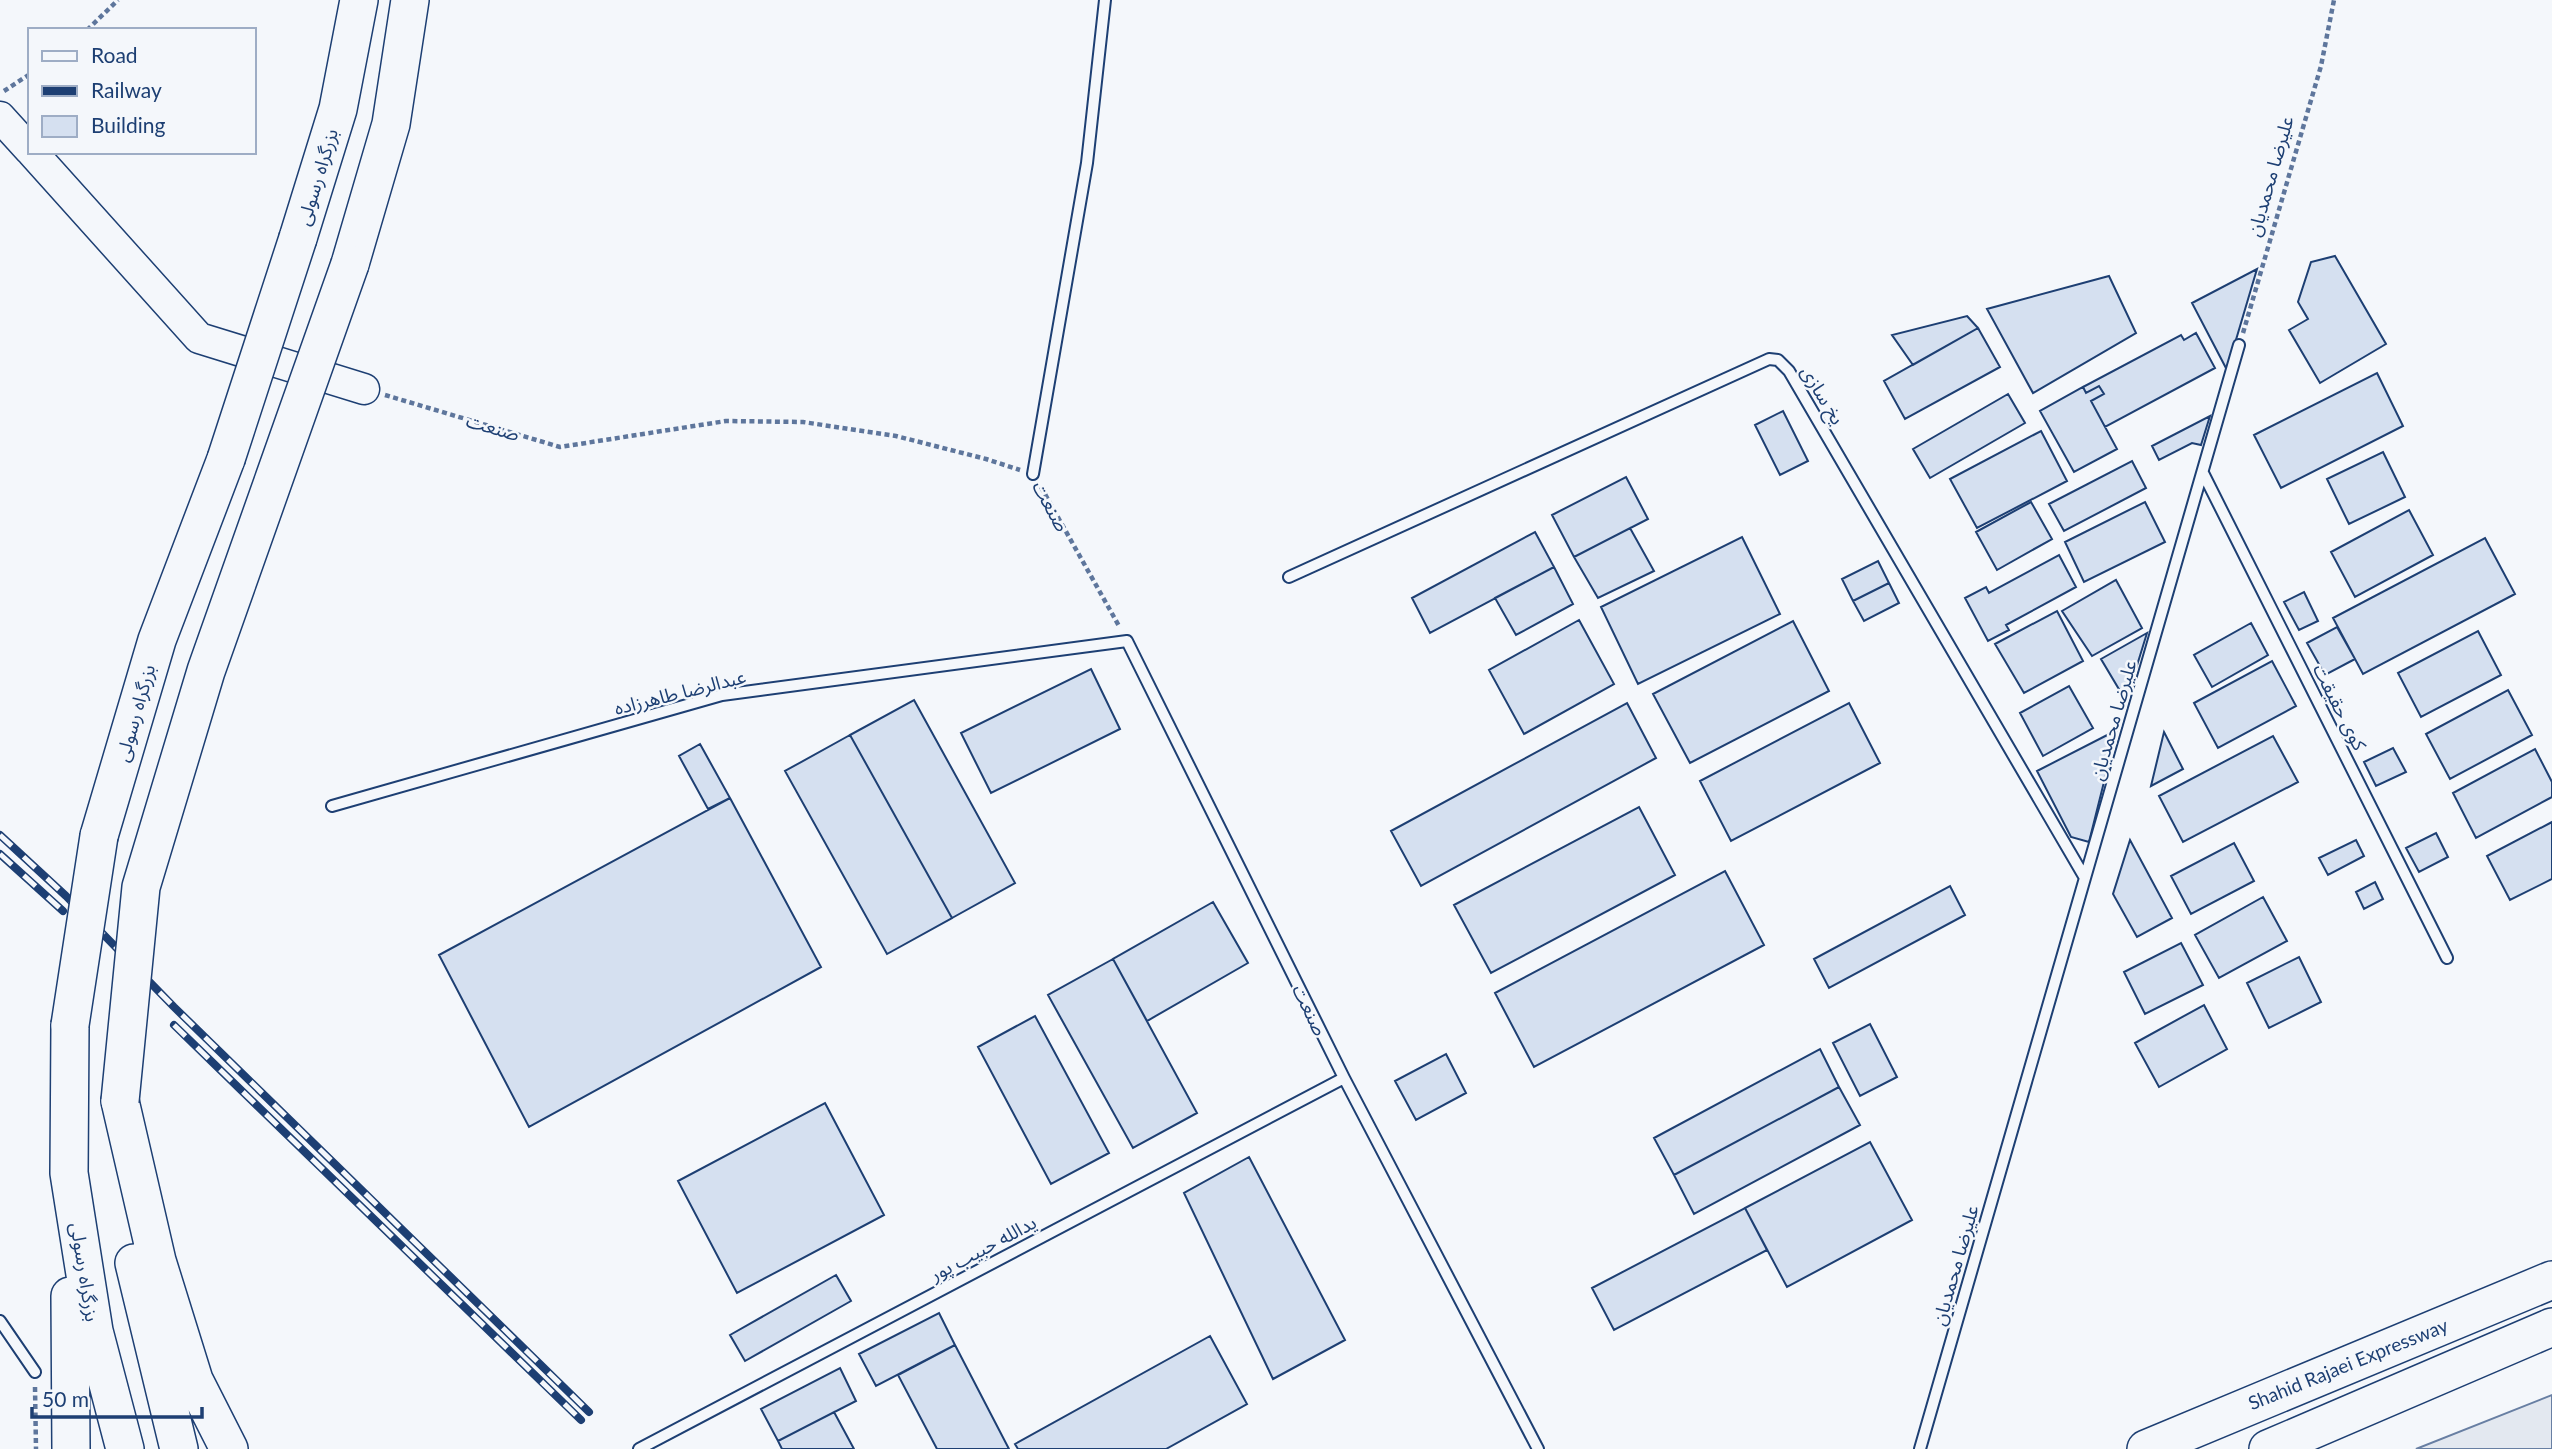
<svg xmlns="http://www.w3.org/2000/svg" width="2552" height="1449" font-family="Lato,'Noto Sans Arabic',sans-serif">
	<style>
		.parking { fill: #e3e8f0; stroke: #687fa3; stroke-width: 2 }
		.building { fill: #d5e0f0; stroke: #1d3f73; stroke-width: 2 }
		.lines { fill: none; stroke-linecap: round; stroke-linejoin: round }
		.lane-casing { stroke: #1d3f73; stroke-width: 14 }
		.secondary-casing { stroke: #1d3f73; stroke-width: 33 }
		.highway-casing { stroke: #1d3f73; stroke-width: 40 }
		.path { stroke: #5e769c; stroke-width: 4.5; stroke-dasharray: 5 3.5; stroke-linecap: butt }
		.lane { stroke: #f4f7fb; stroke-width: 10 }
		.secondary { stroke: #f4f7fb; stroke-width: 30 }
		.highway { stroke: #f4f7fb; stroke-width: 37 }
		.rail-casing { stroke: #1d3f73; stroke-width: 8 }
		.rail { stroke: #f4f7fb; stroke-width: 5; stroke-dasharray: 16; stroke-linecap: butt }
		.highway-bridge-casing { stroke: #1d3f73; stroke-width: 40; stroke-linecap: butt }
		.highway-bridge { stroke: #f4f7fb; stroke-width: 37 }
		.labels { text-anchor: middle; stroke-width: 5; stroke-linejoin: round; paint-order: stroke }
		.street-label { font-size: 19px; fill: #1d3f73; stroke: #f4f7fb }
	</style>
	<rect width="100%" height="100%" fill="#f4f7fb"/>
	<path class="parking" d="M2552 1395V1449H2416Z"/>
	<path class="building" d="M2335 256 2386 344 2320 383 2289 330 2308 319 2298 302 2311 262Z
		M2257 269 2227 370 2192 303Z
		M2109 276 2136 333 2033 393 1987 309Z
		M1967 316 1978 328 1913 365 1892 335Z
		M1978 328 2000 367 1905 419 1884 381Z
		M2196 333 2215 368 2105 427 2091 401 2104 394 2099 386 2086 393 2083 387 2181 335 2184 340Z
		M2377 373 2403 426 2281 488 2254 435Z
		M2099 386 2104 394 2091 401 2117 449 2074 472 2040 411 2083 387 2086 393Z
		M2008 394 2025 423 1930 478 1913 449Z
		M1783 411 1808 461 1780 475 1755 425Z
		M2210 416 2201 445 2192 443 2159 460 2152 446Z
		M2041 431 2067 481 1977 528 1950 479Z
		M2383 452 2405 497 2349 524 2327 479Z
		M2132 461 2146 488 2064 531 2049 504Z
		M1626 477 1648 519 1574 557 1552 515Z
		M2031 502 2052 539 1997 570 1976 532Z
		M2145 502 2165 542 2084 582 2065 542Z
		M2409 510 2433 555 2355 597 2331 552Z
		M1630 528 1654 571 1598 598 1574 557Z
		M1535 532 1554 567 1430 633 1412 598Z
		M1742 537 1780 614 1638 684 1601 607Z
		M2485 538 2515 594 2363 674 2333 618Z
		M2059 555 2076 587 2006 625 2009 630 1988 641 1965 598 1986 587 1989 593Z
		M1878 561 1889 583 1853 601 1842 579Z
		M1554 567 1573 604 1516 635 1495 598Z
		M2116 580 2142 628 2092 656 2062 611Z
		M1889 583 1899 603 1864 621 1853 601Z
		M2304 592 2318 621 2299 630 2284 602Z
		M2057 611 2083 661 2024 693 1995 644Z
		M1579 620 1614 684 1524 734 1489 670Z
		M1793 621 1829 691 1690 763 1653 694Z
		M2251 623 2268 655 2212 687 2194 655Z
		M2337 627 2355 659 2325 675 2307 643Z
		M2478 631 2501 675 2421 717 2398 673Z
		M2147 633 2126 701 2101 659Z
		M2272 661 2296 706 2218 748 2194 703Z
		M1091 669 1120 729 991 793 961 733Z
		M2069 686 2093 728 2043 756 2020 713Z
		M2508 690 2532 735 2450 779 2426 734Z
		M914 700 1015 883 952 918 850 735Z
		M1627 703 1656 758 1421 886 1391 831Z
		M1849 703 1880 763 1731 841 1700 781Z
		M2117 730 2089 842 2071 837 2037 771Z
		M2164 732 2183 769 2151 786Z
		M850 735 952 918 887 954 785 771Z
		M2273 736 2298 782 2183 842 2159 796Z
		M700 744 730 798 708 809 679 756Z
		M2393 748 2406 772 2376 786 2364 762Z
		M2535 749 2552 782V797L2476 838 2453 793Z
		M730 798 821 967 529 1127 439 955Z
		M1639 807 1675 875 1491 973 1454 905Z
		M2552 822V879L2510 900 2487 856Z
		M2436 833 2448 857 2419 872 2406 848Z
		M2130 840 2172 918 2137 937 2113 894Z
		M2356 840 2364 856 2328 875 2319 858Z
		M2234 843 2254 881 2191 914 2171 876Z
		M1725 871 1764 945 1534 1067 1495 993Z
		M2375 882 2383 899 2364 909 2356 892Z
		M1950 886 1965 915 1829 988 1814 959Z
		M2263 897 2287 941 2219 978 2195 935Z
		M1213 902 1248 963 1147 1021 1113 959Z
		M2181 943 2203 985 2145 1014 2124 972Z
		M2299 957 2321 1002 2269 1028 2247 983Z
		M1113 959 1197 1113 1133 1148 1048 995Z
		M2204 1005 2227 1049 2159 1087 2135 1043Z
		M1035 1016 1109 1153 1051 1184 978 1047Z
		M1870 1024 1897 1077 1860 1096 1833 1043Z
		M1820 1049 1839 1087 1674 1175 1654 1138Z
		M1446 1054 1466 1093 1416 1120 1395 1081Z
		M1839 1087 1860 1125 1694 1214 1674 1175Z
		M825 1103 884 1215 737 1293 678 1181Z
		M1870 1142 1912 1220 1787 1287 1745 1208Z
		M1249 1157 1345 1340 1273 1379 1184 1193Z
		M1745 1208 1767 1250 1614 1330 1592 1288Z
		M836 1275 851 1301 745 1361 730 1335Z
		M939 1313 955 1345 876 1386 859 1354Z
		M1210 1336 1247 1404 1166 1449H1018L1015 1444Z
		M955 1345 1009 1449H937L898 1375Z
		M840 1368 856 1401 778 1441 761 1409Z
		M834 1412 854 1449H782L778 1441Z"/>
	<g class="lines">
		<defs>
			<path id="lane" d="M2203 473 2447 958
				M1033 474 1087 163 1105 0
				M1289 577 1769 359 1778 360 1789 371 2085 878
				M332 806 722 695 1127 641 1344 1078 1538 1449
				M0 1321 35 1372
				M639 1449 1344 1078
				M1920 1449 2239 345"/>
			<path id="secondary" d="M0 117 30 150
				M32 152 199 338 364 389"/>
			<path id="highway" d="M298 238 338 109 359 0
				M350 264 391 124 410 0
				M99 836 157 640 226 459
				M70 1025 69 1173 94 1331 125 1449
				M120 1101 157 1261 194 1380 229 1449
				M134 1263 179 1449
				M70 1296 71 1449
				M2146 1449 2552 1280
				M2268 1449 2552 1327"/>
		</defs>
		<use href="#lane" class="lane-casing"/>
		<use href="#secondary" class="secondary-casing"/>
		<use href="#highway" class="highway-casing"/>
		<path class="path" d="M87 30 118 0
			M4 91 30 74
			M2243 333 2321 66 2334 0
			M385 395 560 447 726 421 803 422 896 436 986 459 1020 470
			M1041 487 1119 626
			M35 1387 36 1449"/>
		<use href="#lane" class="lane"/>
		<use href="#secondary" class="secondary"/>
		<use href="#highway" class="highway"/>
		<defs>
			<path id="rail" d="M0 835 66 896 174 1007 589 1412
				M0 854 63 911
				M174 1025 581 1420"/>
		</defs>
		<use href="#rail" class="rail-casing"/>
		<use href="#rail" class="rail"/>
		<defs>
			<path id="highway-bridge" d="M226 459 298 238
				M70 1025 99 836
				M120 1101 141 887 206 671 350 264"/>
		</defs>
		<use href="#highway-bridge" class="highway-bridge-casing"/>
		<use href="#highway-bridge" class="highway-bridge"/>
	</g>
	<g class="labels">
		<g class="street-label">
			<text transform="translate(2270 176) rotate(-74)" y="7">علیرضا محمدیان</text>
			<text transform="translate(317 177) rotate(-73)" y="7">بزرگراه رسولی</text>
			<text transform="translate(1823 395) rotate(59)" y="7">یخ سازی</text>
			<text transform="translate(493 427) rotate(16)" y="7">صنعت</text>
			<text transform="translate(1051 506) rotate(61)" y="7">صنعت</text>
			<text transform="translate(680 692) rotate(-14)" y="7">عبدالرضا طاهرزاده</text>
			<text transform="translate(2340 707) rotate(63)" y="7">کوی حقیقت</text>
			<text transform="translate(135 713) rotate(-74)" y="7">بزرگراه رسولی</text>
			<text transform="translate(2113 720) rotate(-74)" y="7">علیرضا محمدیان</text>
			<text transform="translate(1310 1010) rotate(64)" y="7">صنعت</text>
			<text transform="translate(983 1248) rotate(-28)" y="7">یدالله حبیب پور</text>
			<text transform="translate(1955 1265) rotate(-74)" y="7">علیرضا محمدیان</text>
			<text transform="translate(85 1272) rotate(81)" y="7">بزرگراه رسولی</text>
			<text transform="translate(2348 1364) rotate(-22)" y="7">Shahid Rajaei Expressway</text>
		</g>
	</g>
	<rect x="28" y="28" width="228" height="126" fill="#f4f7fb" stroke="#9eadc5" stroke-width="2"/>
	<rect x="42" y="51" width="35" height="10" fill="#f4f7fb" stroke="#9eadc5" stroke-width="2"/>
	<text x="91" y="63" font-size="21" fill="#1d3f73">Road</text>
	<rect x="42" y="86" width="35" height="10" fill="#1d3f73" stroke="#9eadc5" stroke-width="2"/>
	<text x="91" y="98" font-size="21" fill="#1d3f73">Railway</text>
	<rect x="42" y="116" width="35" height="21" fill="#d5e0f0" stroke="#9eadc5" stroke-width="2"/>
	<text x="91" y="133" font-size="21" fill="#1d3f73">Building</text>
	<path d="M32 1407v10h170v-10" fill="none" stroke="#1d3f73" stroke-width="3.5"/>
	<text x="42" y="1407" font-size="21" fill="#1d3f73" stroke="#f4f7fb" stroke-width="5" paint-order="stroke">50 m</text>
</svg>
